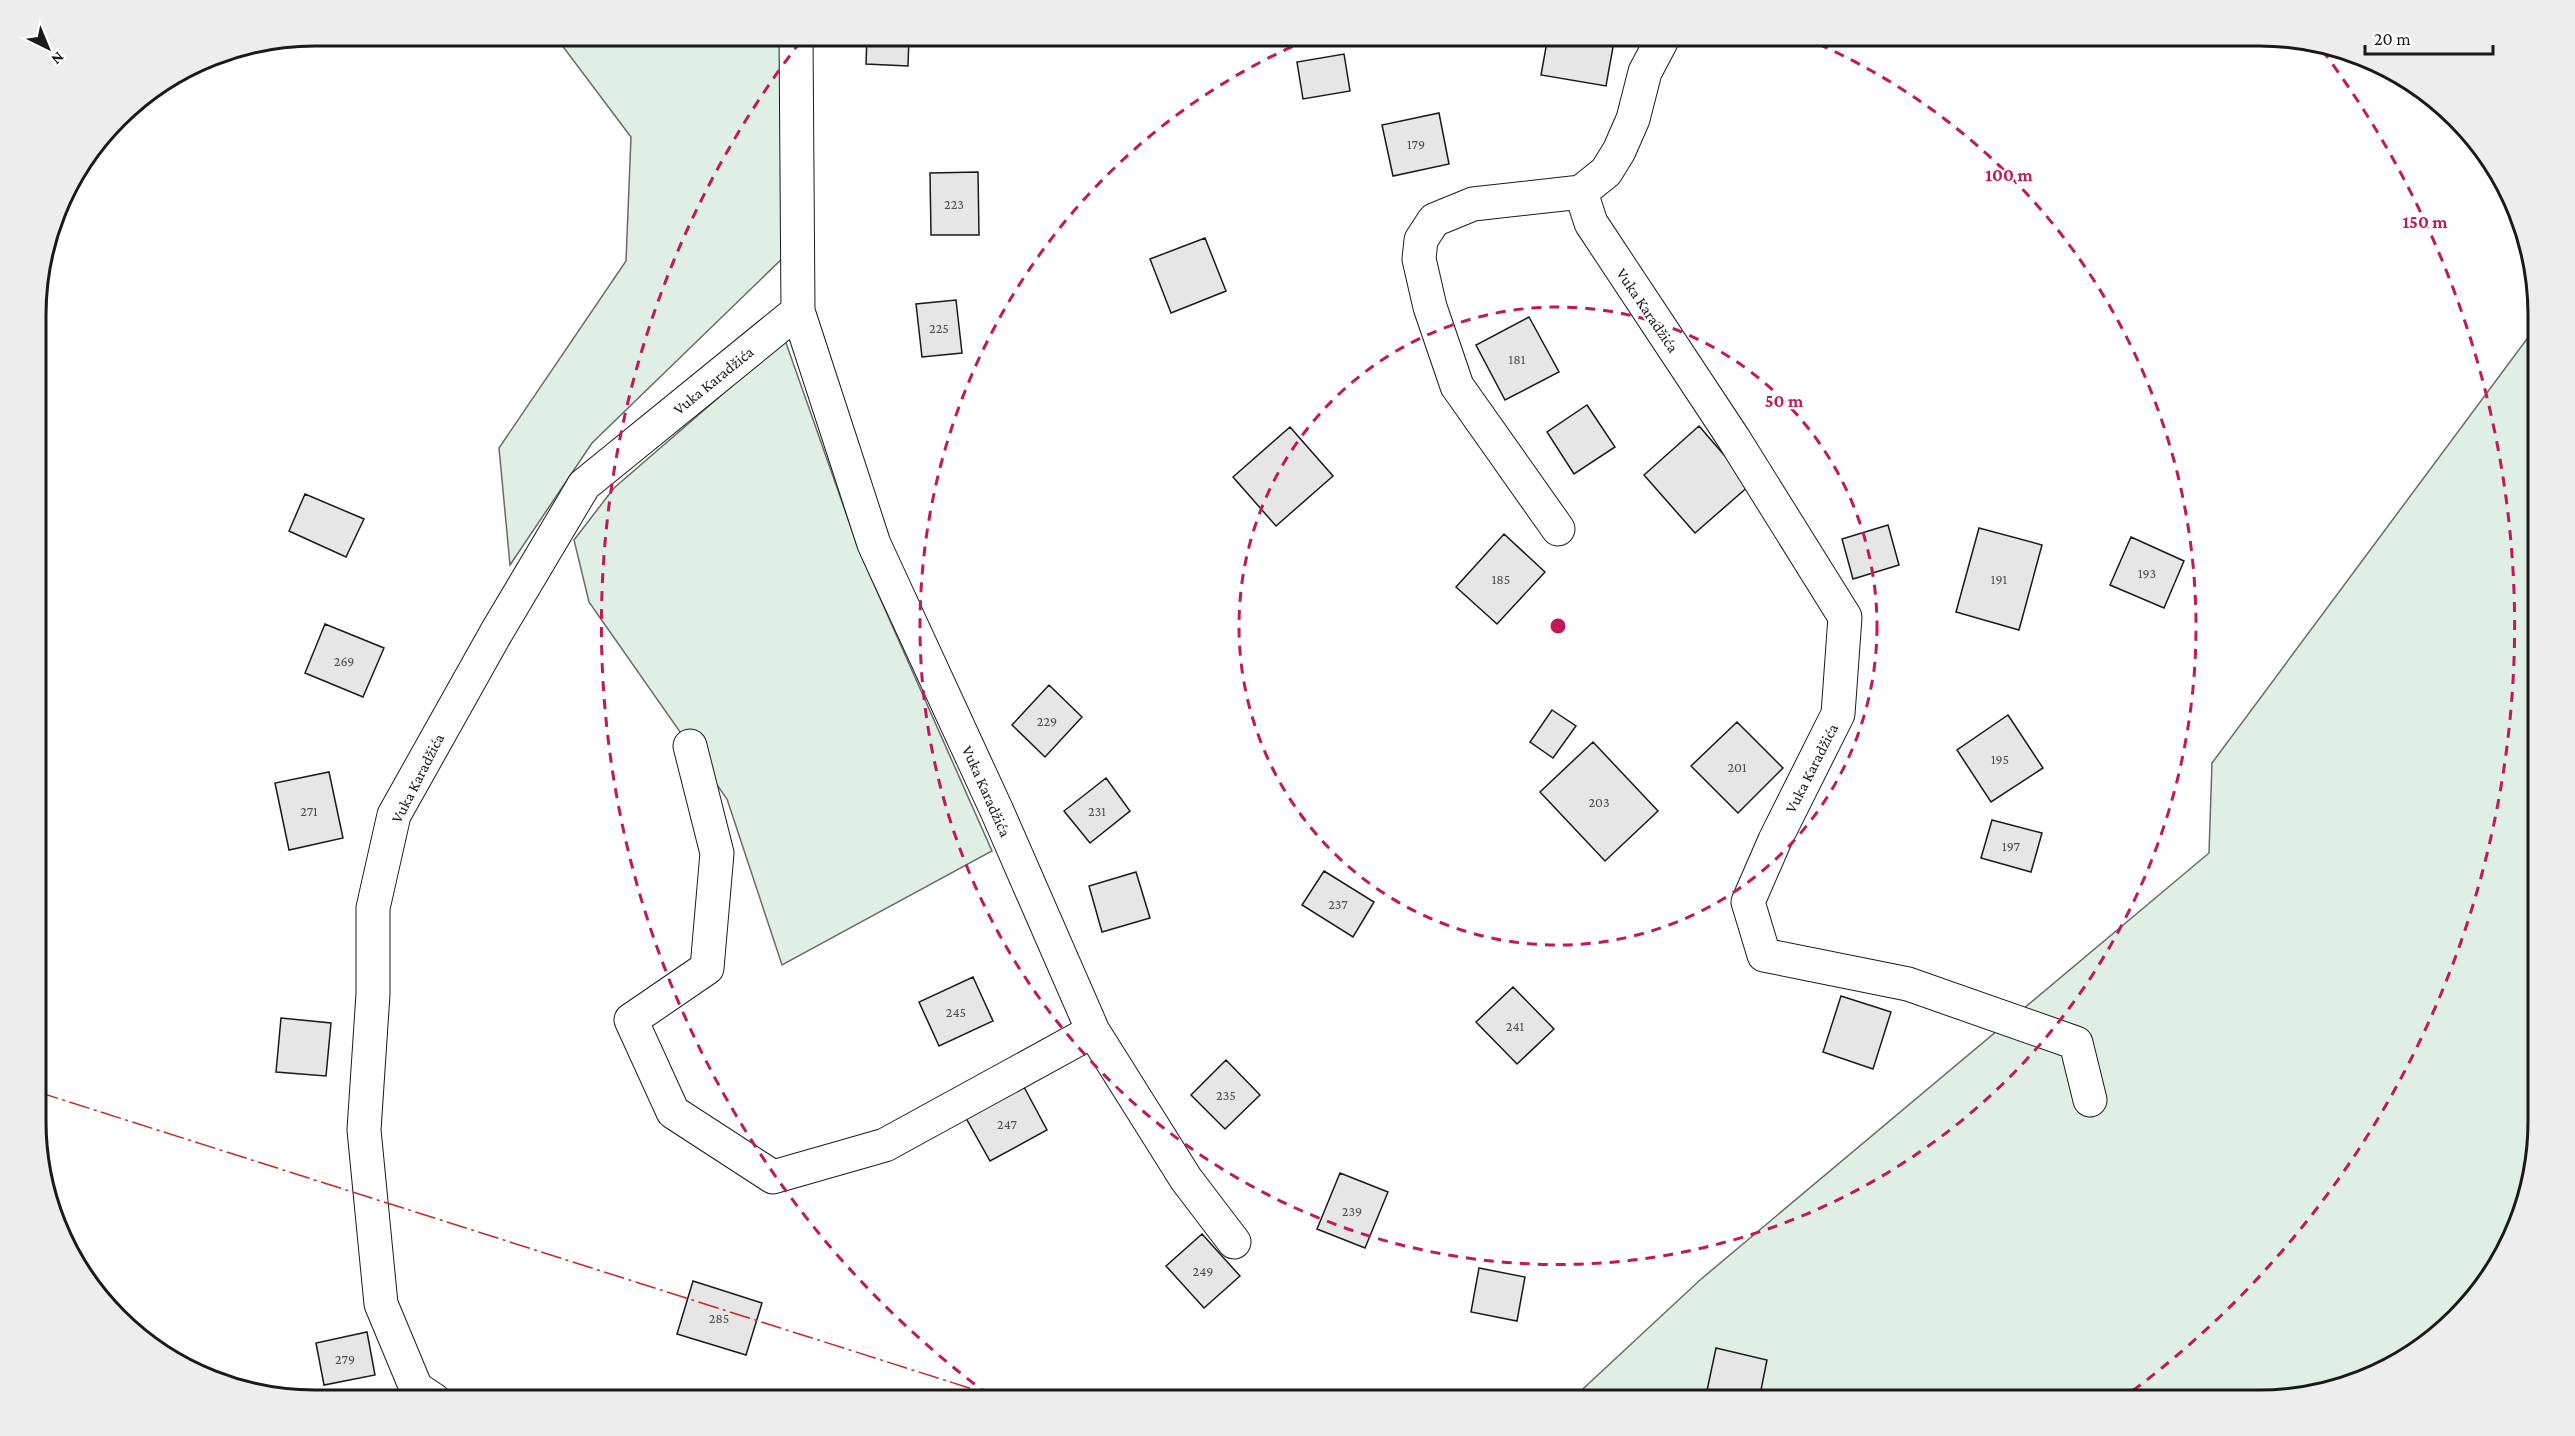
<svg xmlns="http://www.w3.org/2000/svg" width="2575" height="1436" font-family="'Crimson Pro',serif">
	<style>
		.green { fill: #e0efe3; stroke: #6a6a6a; stroke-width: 1.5 }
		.building { fill: #e6e6e6; stroke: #1a1a1a; stroke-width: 1.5 }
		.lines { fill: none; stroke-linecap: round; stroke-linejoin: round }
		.minor-casing { stroke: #1a1a1a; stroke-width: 35 }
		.minor { stroke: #fff; stroke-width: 33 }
		.power { stroke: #c62828; stroke-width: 1.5; stroke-dasharray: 21 4.5 3 4.5; stroke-linecap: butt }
		.ring { fill: none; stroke: #c2185b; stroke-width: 3; stroke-dasharray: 10 8 }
		.labels { text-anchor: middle; stroke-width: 4.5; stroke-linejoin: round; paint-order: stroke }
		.number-label { font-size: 14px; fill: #4d4d4d }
		.street-label { font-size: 16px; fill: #1a1a1a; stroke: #fff }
		.rim { fill: none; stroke: #1a1a1a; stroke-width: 3 }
		.centre { fill: #c2185b; stroke: #fff; stroke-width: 3 }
		.ring-label { font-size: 18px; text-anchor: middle; font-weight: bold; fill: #c2185b; stroke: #fff; stroke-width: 4.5; stroke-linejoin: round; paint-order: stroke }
	</style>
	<rect width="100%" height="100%" fill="#fff"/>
	<path class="green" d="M555 36H788L790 251 592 443 510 565 499 448 626 261 631 137Z
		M2538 324V1139L2502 1260 2457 1318 2400 1362 2278 1399 1571 1400 1700 1280 2209 853 2212 763Z
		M785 340 860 553 992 851 782 965 727 799 589 602 574 540 614 488Z"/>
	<path class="building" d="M867 36H909L908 66 866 64Z
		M1548 36H1615L1606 86 1541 75Z
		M1344 54 1350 91 1303 99 1297 62Z
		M1439 113 1449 164 1393 176 1382 125Z
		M978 172 979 235H931L930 173Z
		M1205 238 1226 291 1171 313 1150 259Z
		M956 300 962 353 922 357 916 304Z
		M1529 317 1559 372 1505 400 1476 345Z
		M1587 405 1615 447 1574 474 1547 432Z
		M1699 426 1750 485 1695 533 1644 475Z
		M1290 427 1333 476 1276 526 1233 477Z
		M305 494 364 519 346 557 289 531Z
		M1888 525 1899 565 1853 579 1842 539Z
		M1979 528 2042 545 2019 630 1956 612Z
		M1504 534 1545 572 1497 624 1456 587Z
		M2131 537 2184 561 2164 608 2110 585Z
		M325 624 384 648 363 697 305 673Z
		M1049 685 1082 717 1045 757 1012 725Z
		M1552 710 1576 726 1553 758 1530 742Z
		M2008 715 2043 768 1991 802 1957 750Z
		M1737 722 1783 768 1738 813 1691 766Z
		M1593 742 1658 811 1605 861 1540 792Z
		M329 772 343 838 289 850 275 783Z
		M1106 778 1130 811 1090 843 1064 811Z
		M1992 820 2042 833 2031 872 1981 858Z
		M1324 871 1374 902 1353 937 1302 905Z
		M1136 872 1150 918 1102 932 1089 886Z
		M973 977 993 1021 939 1046 919 1002Z
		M1513 987 1554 1029 1517 1064 1476 1022Z
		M1841 996 1891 1012 1873 1069 1823 1052Z
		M281 1018 331 1023 326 1076 276 1072Z
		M1226 1060 1260 1095 1225 1129 1191 1095Z
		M1024 1087 1047 1130 990 1161 966 1118Z
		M1340 1173 1388 1192 1365 1248 1317 1229Z
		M1202 1234 1240 1276 1204 1308 1166 1266Z
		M1479 1268 1525 1277 1517 1321 1471 1312Z
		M693 1281 762 1303 746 1355 677 1334Z
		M367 1332 375 1375 324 1385 316 1343Z
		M1716 1348 1767 1360 1759 1400H1705Z"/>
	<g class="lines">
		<defs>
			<path id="minor" d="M796 36 798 311 874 544 997 811 1093 1031 1186 1179 1234 1242
				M1664 36 1645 72 1633 119 1619 151 1606 172 1581 192 1591 223 1734 439 1845 617 1838 714 1775 840 1748 902 1764 955 1908 984 2076 1043 2090 1100
				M1558 529 1457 386 1430 307 1419 259 1421 240 1434 220 1473 204 1581 192
				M690 746 717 853 707 968 631 1020 673 1112 773 1177 885 1145 1093 1031
				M434 1400 416 1388 381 1304 364 1130 373 994V908L394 815 496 633 584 485 798 311"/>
		</defs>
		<use href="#minor" class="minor-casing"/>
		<use href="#minor" class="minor"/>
		<path class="power" d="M38 1092 1007 1400"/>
	</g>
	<g class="ring">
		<circle cx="1558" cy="626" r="319"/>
		<path d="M1802 37A638 638 0 1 1 1314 37"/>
		<path d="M989 1395A957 957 0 0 1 804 37M2322 50A957 957 0 0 1 2127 1395"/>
	</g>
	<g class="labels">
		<g class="number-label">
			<text x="1416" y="149">179</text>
			<text x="954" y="209">223</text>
			<text x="939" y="333">225</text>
			<text x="1517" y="364">181</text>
			<text x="2147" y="578">193</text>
			<text x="1501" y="584">185</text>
			<text x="1999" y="584">191</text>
			<text x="344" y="666">269</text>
			<text x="1047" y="726">229</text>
			<text x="2000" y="764">195</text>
			<text x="1737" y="772">201</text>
			<text x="1599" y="807">203</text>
			<text x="309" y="816">271</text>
			<text x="1097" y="816">231</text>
			<text x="2011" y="851">197</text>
			<text x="1338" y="909">237</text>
			<text x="956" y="1017">245</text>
			<text x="1515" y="1031">241</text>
			<text x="1226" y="1100">235</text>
			<text x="1007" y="1129">247</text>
			<text x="1352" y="1216">239</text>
			<text x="1203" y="1276">249</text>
			<text x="719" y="1323">285</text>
			<text x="345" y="1364">279</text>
		</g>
		<g class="street-label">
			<text transform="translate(1648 310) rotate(56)" y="6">Vuka Karadžića</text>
			<text transform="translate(713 380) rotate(-39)" y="6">Vuka Karadžića</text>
			<text transform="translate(1811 768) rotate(-63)" y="6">Vuka Karadžića</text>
			<text transform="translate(417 778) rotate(-63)" y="6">Vuka Karadžića</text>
			<text transform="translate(987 791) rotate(66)" y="6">Vuka Karadžića</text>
		</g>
	</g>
	<path d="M0 0H2575V1436H0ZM315 46H2259A269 269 0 0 1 2528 315V1121A269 269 0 0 1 2259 1390H315A269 269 0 0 1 46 1121V315A269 269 0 0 1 315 46Z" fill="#ededed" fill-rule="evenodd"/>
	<path class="rim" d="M315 46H2259A269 269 0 0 1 2528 315V1121A269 269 0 0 1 2259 1390H315A269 269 0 0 1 46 1121V315A269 269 0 0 1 315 46Z"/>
	<circle cx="1558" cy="626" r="9" class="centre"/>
	<g class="ring-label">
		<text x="2009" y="181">100 m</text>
		<text x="2425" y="228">150 m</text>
		<text x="1784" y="407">50 m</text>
	</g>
	<g transform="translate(48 48) rotate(137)" stroke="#ffffff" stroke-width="4.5" paint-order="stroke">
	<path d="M0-4.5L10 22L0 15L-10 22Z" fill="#1a1a1a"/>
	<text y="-9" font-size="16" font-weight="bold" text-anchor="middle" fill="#1a1a1a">N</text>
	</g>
	<path d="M2365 45v9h128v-9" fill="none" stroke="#1a1a1a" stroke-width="3"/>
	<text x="2374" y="45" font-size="18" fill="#1a1a1a" stroke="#ffffff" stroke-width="4.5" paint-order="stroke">20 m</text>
</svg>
